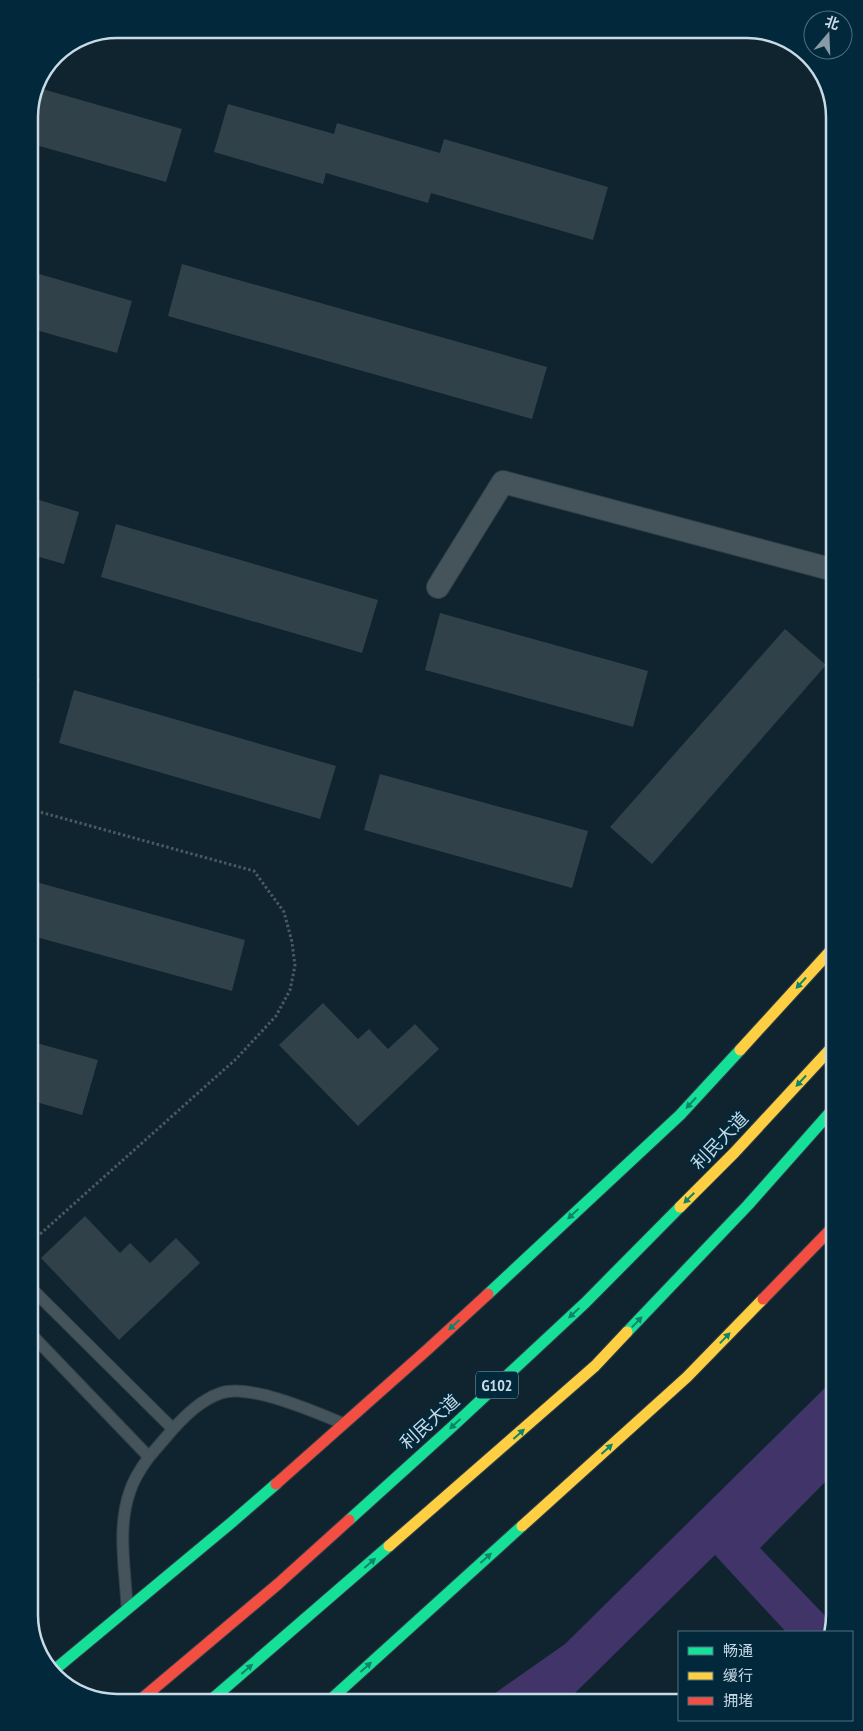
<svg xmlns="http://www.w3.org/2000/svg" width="863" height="1731" font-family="'PT Sans Narrow','Noto Sans SC',sans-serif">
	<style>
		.green { fill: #403468 }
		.building { fill: #314149 }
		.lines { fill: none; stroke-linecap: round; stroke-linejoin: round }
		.lane-casing { stroke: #313f48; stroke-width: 13 }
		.street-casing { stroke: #313f48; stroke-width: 24 }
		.fast-casing { stroke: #313f48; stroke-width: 13 }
		.slow-casing { stroke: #313f48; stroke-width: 13 }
		.jam-casing { stroke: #313f48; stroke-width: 13 }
		.path { stroke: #4c5960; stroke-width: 3; stroke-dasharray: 2.5 2.5; stroke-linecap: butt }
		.lane { stroke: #45545b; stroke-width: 11 }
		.street { stroke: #45545b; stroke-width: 22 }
		.fast { stroke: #16e098; stroke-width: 11 }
		.slow { stroke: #ffcf43; stroke-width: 11 }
		.jam { stroke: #f24e42; stroke-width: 11 }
		.oneway { fill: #0c846a }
		.labels { text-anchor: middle; stroke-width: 5; stroke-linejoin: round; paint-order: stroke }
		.shield { fill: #02283b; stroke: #8ca5b3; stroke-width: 1 }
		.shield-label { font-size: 16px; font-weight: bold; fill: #c7dae6 }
		.street-label { font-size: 18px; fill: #c7dae6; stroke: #02283b }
		.rim { fill: none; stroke: #c7dae6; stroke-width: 2.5 }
	</style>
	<rect width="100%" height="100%" fill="#0f242e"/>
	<path class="green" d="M834 1379V1473L760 1548 832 1623 829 1632H786L715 1555 570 1698H488L565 1644Z"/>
	<path class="building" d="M715 29H753L776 38 715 30Z
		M39 88 182 129 166 182 29 143V111Z
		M228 104 334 134 337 123 440 153 444 139 608 187 593 240 431 193 428 203 326 173 323 184 214 152Z
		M182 264 547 367 532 419 168 316Z
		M29 271 132 301 117 353 29 328Z
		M29 497 79 512 64 564 29 554Z
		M116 524 378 600 362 653 101 577Z
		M440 613 648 671 633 727 425 670Z
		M785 629 826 665 652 864 610 827Z
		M29 676 40 679 29 716Z
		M74 690 336 766 320 819 59 743Z
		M380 774 588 831 572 888 364 830Z
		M29 880 245 940 232 991 29 935Z
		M323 1003 358 1039 369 1029 388 1049 415 1024 439 1049 358 1126 279 1045Z
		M29 1041 98 1060 82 1115 29 1100Z
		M85 1216 120 1253 130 1243 150 1263 176 1238 200 1263 119 1340 41 1258Z"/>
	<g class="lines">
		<defs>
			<path id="lane" d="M29 1286 173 1429 149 1457
				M29 1332 149 1457C141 1468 134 1478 130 1491 117 1527 125 1568 127 1606
				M173 1429C187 1414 201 1400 221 1393 249 1383 315 1412 342 1423"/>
			<path id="street" d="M438 587 503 482 834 570"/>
			<path id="fast" d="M488 1294 680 1115 740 1050
				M627 1332 748 1205 834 1108
				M349 1520 453 1426 585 1303 680 1207
				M53 1671 231 1523 276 1484
				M330 1700 522 1526
				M210 1701 389 1546"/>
			<path id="slow" d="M740 1050 834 947
				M680 1207 734 1153 834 1045
				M522 1526 687 1377 763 1299
				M389 1546 595 1366 627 1332"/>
			<path id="jam" d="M763 1299 834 1226
				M276 1484 427 1350 488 1294
				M138 1702 278 1584 349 1520"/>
		</defs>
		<use href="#lane" class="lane-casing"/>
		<use href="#street" class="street-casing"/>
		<use href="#fast" class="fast-casing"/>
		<use href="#slow" class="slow-casing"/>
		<use href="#jam" class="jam-casing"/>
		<path class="path" d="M827 921 834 915
			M29 1244 236 1059 276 1016 290 990 295 966 292 942 284 912 254 871 29 809"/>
		<use href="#lane" class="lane"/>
		<use href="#street" class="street"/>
		<use href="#fast" class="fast"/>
		<use href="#slow" class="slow"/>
		<use href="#jam" class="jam"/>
	</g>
	<defs><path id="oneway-solid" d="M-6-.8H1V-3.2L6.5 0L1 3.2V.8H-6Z" transform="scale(1.25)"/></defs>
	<g class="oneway">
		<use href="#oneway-solid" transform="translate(801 983) rotate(133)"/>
		<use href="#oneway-solid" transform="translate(801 1081) rotate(133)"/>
		<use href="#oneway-solid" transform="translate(691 1103) rotate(133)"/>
		<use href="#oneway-solid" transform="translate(689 1198) rotate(135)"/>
		<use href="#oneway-solid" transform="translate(573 1214) rotate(137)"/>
		<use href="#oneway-solid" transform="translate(574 1313) rotate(137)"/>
		<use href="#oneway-solid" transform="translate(637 1322) rotate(-46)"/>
		<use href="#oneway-solid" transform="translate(454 1325) rotate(137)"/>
		<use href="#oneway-solid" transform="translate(725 1338) rotate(-46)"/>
		<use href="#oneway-solid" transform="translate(455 1424) rotate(137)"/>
		<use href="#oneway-solid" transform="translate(519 1434) rotate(-42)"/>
		<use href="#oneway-solid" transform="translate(607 1449) rotate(-42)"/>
		<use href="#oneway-solid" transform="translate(486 1558) rotate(-42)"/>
		<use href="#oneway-solid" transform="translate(370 1563) rotate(-41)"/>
		<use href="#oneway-solid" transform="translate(366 1667) rotate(-42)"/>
		<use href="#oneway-solid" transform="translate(247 1669) rotate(-41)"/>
	</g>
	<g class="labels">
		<rect class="shield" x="476" y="1371.5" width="42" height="27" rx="4"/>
		<g class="shield-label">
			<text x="497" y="1391">G102</text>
		</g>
		<g class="street-label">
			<text transform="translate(720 1141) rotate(-46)" y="6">利民大道</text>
			<text transform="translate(430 1422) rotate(-42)" y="6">利民大道</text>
		</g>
	</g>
	<path d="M0 0H863V1731H0ZM117 38H747A79 79 0 0 1 826 117V1615A79 79 0 0 1 747 1694H117A79 79 0 0 1 38 1615V117A79 79 0 0 1 117 38Z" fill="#02283b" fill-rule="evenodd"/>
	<path class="rim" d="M117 38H747A79 79 0 0 1 826 117V1615A79 79 0 0 1 747 1694H117A79 79 0 0 1 38 1615V117A79 79 0 0 1 117 38Z"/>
	<rect x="678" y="1631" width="175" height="90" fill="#02283b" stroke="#516f7f"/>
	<rect x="688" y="1647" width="25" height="8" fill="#16e098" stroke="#516f7f"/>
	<text x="723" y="1656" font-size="15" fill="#c7dae6">畅通</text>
	<rect x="688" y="1672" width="25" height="8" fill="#ffcf43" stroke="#516f7f"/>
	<text x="723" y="1681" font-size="15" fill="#c7dae6">缓行</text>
	<rect x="688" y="1697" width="25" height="8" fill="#f24e42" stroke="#516f7f"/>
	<text x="723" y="1706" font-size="15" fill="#c7dae6">拥堵</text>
	<g transform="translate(828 35) rotate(19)"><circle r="24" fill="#02283b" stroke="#516f7f"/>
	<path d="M0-4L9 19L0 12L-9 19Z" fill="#879aa6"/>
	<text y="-8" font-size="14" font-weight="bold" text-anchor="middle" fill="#c7dae6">北</text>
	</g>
</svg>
